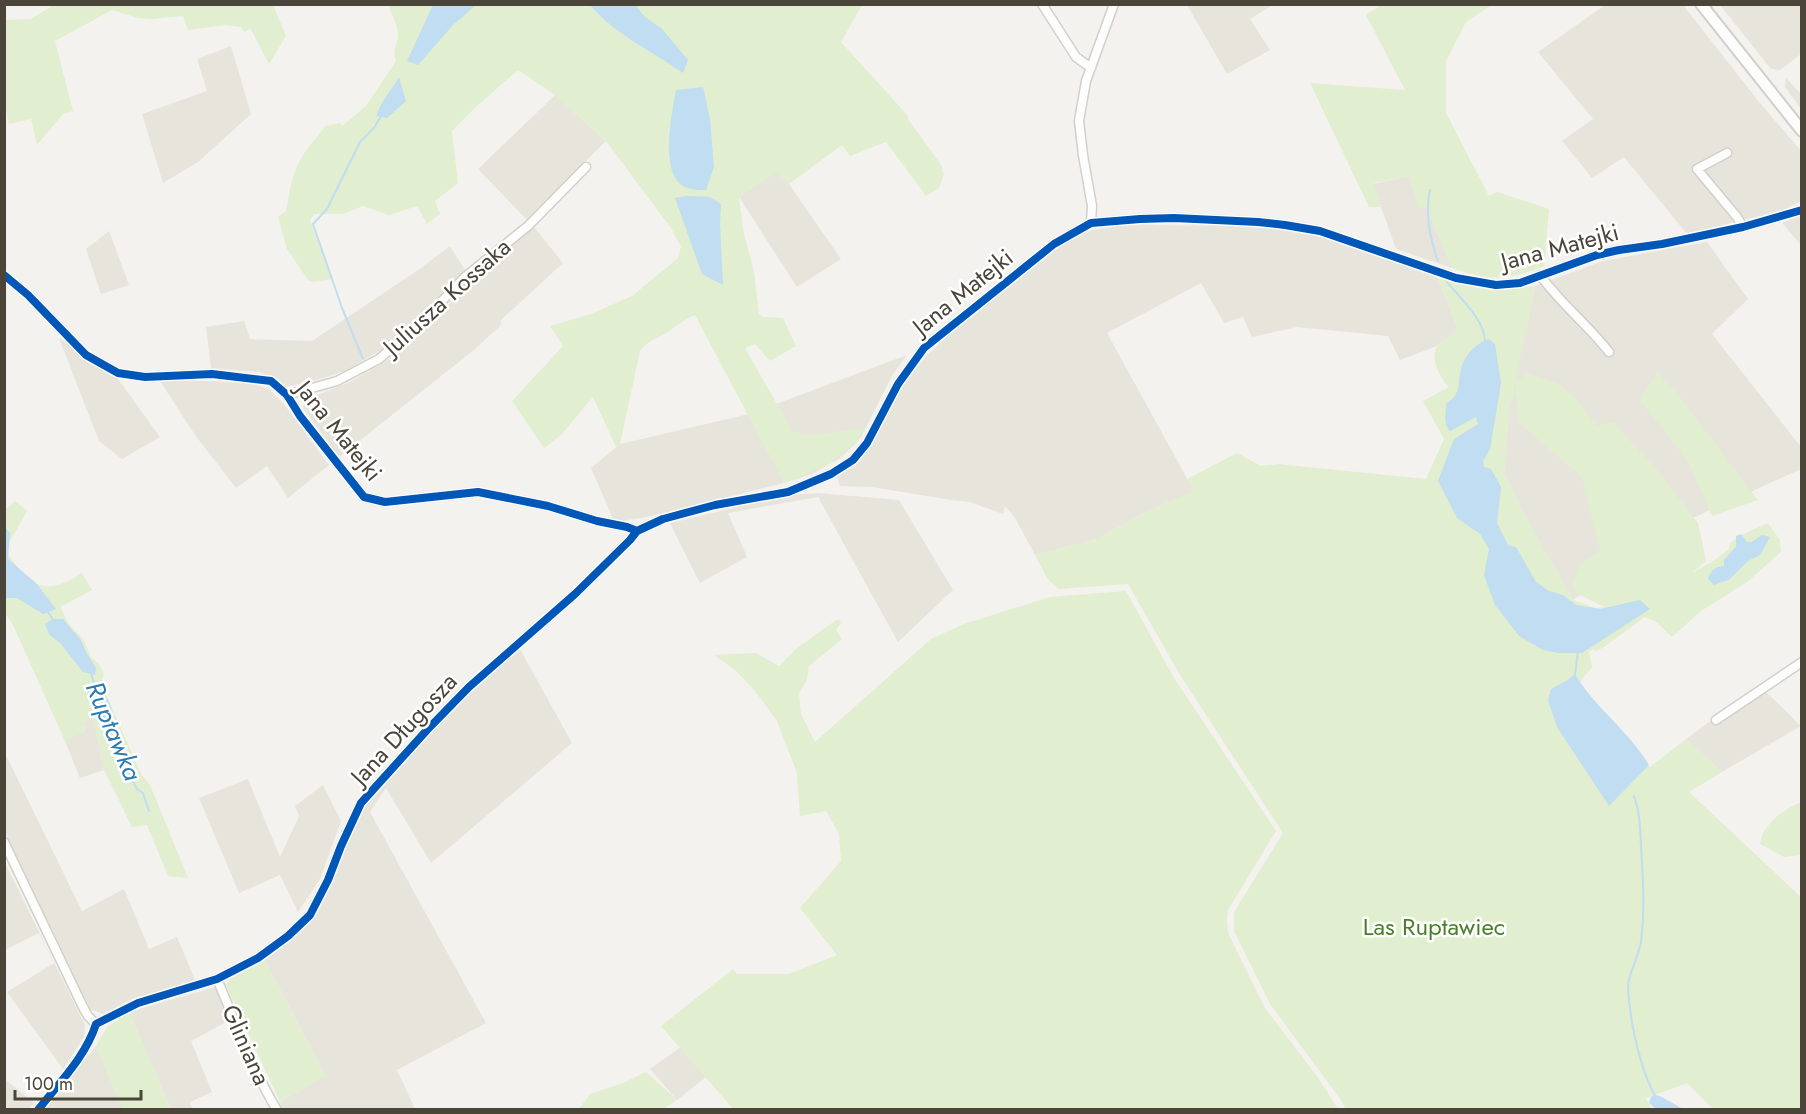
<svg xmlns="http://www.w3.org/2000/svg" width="1806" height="1114" font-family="Jost,sans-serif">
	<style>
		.residential { fill: #e7e4dc }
		.green { fill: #e1eecf; fill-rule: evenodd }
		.water { fill: #c0ddf1 }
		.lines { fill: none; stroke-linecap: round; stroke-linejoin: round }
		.stream { stroke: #c0ddf1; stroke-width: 2 }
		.minor-casing { stroke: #d2d0cb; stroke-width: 11 }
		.tertiary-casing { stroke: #d2d0cb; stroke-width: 14 }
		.minor { stroke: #fdfdfc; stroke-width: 8 }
		.tertiary { stroke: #fdfdfc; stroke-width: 10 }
		.cycleway-casing { stroke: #fff; stroke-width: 11 }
		.cycleway { stroke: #0057b8; stroke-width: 8 }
		.labels { text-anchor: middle; stroke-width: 5; stroke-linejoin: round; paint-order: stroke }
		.street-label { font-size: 24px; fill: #4b4439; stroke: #fff }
		.park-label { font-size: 24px; fill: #4a7f2a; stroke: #fff }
		.water-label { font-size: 26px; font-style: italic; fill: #2e7ab2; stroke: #fff }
	</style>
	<rect width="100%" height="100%" fill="#f4f2ee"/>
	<path class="residential" d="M1187 5H1273L1250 19 1270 50 1227 74Z
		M1605 5H1683L1760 103 1801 151V201L1783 210 1687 234 1624 157 1592 178 1562 141 1593 119 1538 52Z
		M1720 5H1801V54L1780 70 1771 69Z
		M231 46 251 114 198 162 163 183 142 114 207 91 197 59Z
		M1786 78 1801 94V109L1785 87Z
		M555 95 606 141 527 220 478 169Z
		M777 171 789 184 841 259 797 287 739 197Z
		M1409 176 1418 207 1427 208 1452 268 1396 249 1373 184Z
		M1801 216H1802L1801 245 1782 223Z
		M1137 225 1234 226 1276 229 1321 237 1437 276 1458 329 1437 346 1400 360 1388 336 1297 327 1252 337 1243 317 1224 323 1201 283 1107 333 1194 491 1148 511 1096 539 1035 555 1015 518 1005 506 1003 514 970 502 951 500 872 487 840 486 836 475 847 469 866 452 903 380 944 339 969 317 1067 240 1093 230 1118 226Z
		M534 227 563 263 500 321 502 324 474 350 339 457 303 408 305 400 350 382 393 357 408 346 450 303 472 277Z
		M109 231 129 285 101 294 86 249Z
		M1707 242 1748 299 1712 334 1801 447V469L1691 519 1573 600 1522 511 1504 472 1509 412 1535 286 1603 261Z
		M450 246 465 270 400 336 386 347 345 371 313 381 286 387 275 379 259 372 211 368 206 327 244 321 250 339 312 341 418 270Z
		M59 338 118 379 160 437 122 459 99 441Z
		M907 355 893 374 861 437 856 443 840 458 812 474 784 483 647 517 621 521 613 519 591 468 620 444 749 414Z
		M160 381H212L253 384 269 389 284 404 329 465 288 498 267 466 236 488 195 435Z
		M818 493 899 500 953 590 898 642 818 497 728 513 747 557 700 583 670 523 788 495Z
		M520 649 572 743 431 863 386 788 370 812 486 1023 397 1070 415 1109H282L280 1102 325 1076 265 960 298 935 307 925 319 907 333 882 353 825 367 801 468 694Z
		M1763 689 1801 726 1722 772 1686 739 1728 708Z
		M93 717 104 770 80 778 65 741 86 730 83 722Z
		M4 751 82 911 124 889 149 949 177 937 195 980 132 999 103 1014 90 1009 5 832Z
		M248 779 280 857 299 816 295 806 323 785 341 821 320 879 298 912 280 875 239 893 199 798Z
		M4 861 85 1025 84 1037 63 1069 7 992 54 963 39 933 5 950Z
		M215 987 230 1020 191 1041 212 1092 190 1102 193 1109H171L129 1012Z
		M96 1046 123 1109 44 1110 60 1089Z
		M681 1047 706 1077 677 1100 650 1069Z
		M5 1079 34 1103 29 1109H5Z"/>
	<path class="green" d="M55 4 276 5 274 7 286 36 269 64 250 28 244 33 242 27 225 25 188 30 183 16 151 19 138 18 112 10 55 41 73 111 63 114 37 145 31 119 9 124 4 103 5 20 31 19Z
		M388 5H862L841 42 909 117 908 119 942 166V171L944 174 939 188 926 196 886 142 850 156 842 145 789 184 777 172 739 197 744 234 754 272 759 314 763 317 783 318 796 346 770 361 755 344 745 348 793 432 811 435 865 428 856 443 828 465 784 483 695 315C685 319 678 325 669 331 658 339 649 339 640 351L620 444 616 447 593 397 560 436 544 448 512 401 563 346 550 326 591 314 632 296 678 258 681 247 671 228 606 141 555 95 518 70 477 106 452 131 458 183 435 201 440 214 427 224 417 206 389 215 363 206 343 214H314L310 220 332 279 313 282 308 280 287 249 278 217 286 211C290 191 292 170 305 152 311 143 319 136 325 126L340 123 342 126 366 106 396 61C392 46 396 50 398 38 399 28 392 14 388 5Z
		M1381 5H1492L1466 22 1446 61V113L1489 196 1497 192 1549 209 1544 266C1507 281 1490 281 1452 268L1427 208H1418L1409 176 1374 183 1382 207H1369L1310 83 1405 90 1366 15Z
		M1437 276 1464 285 1493 291 1535 286 1516 381 1528 373 1561 385 1579 402 1596 426 1613 422 1657 470 1698 523 1706 561 1692 573 1712 562 1729 549 1730 543C1742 534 1754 529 1768 523L1780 540 1781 552 1747 582 1701 611 1672 637 1655 621 1645 617 1604 647 1596 651 1593 649 1589 652 1592 667 1579 683 1640 763 1650 767 1686 739 1722 772 1689 792 1801 897V1109H1713L1687 1083 1638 1101 1646 1099 1652 1109H1345L1344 1105 1335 1092 1270 1004 1234 931V912L1283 833 1180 675 1128 584 1058 589 1047 578 1035 555 1096 539 1148 511 1193 491 1187 479 1237 453 1261 466 1278 464 1426 479 1444 439 1423 401 1449 387C1440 378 1428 356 1439 344 1444 338 1452 334 1458 329ZM1515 384 1518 422 1582 477 1600 551 1580 564 1571 585 1576 593 1604 607 1596 608 1573 600 1522 511 1504 472 1509 412Z
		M1658 373 1679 396 1758 500 1712 516 1688 461 1639 399Z
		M15 501 27 511 5 550C29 584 42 599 82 573L92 590 62 606 61 608 68 623 83 639 91 657 99 664 104 674 102 680 105 692 141 774 150 785 188 878 168 876 147 825 132 827 104 770 93 717 83 722 86 730 65 741 13 625 5 613V510Z
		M1126 591 1174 678 1276 831 1228 910 1227 920 1228 933 1265 1008 1319 1079 1338 1109H733L661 1026 733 969 737 974H789L837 955 800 908 841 861 839 834 826 811 800 816 797 773 777 721 755 691 735 670 714 655 756 653 779 666 796 649 836 620 839 619 841 623 836 630 842 639 809 666 807 679 799 694 801 714 815 742 931 639 964 624 1050 597Z
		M1801 802V855L1784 857 1760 844C1763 823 1783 810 1801 802Z
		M265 960 325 1076 280 1102 226 985 229 980Z
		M129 1012 171 1109H123L96 1046 108 1026Z
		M646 1072 677 1100 663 1109H579L590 1094 623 1083Z"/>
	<path class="water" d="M473 4 475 6 453 25 418 65 407 61 433 5Z
		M590 5H635L645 17 662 29 688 60 683 73C652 51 614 34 590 5Z
		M399 77 406 101 387 118 377 116C378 105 393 88 399 77Z
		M703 87 710 119 714 167 706 190C700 190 693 190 687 188 658 178 672 113 676 90Z
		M688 196 710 197 721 204 720 223 723 285 702 274 675 198Z
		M1489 339 1495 344 1501 383 1490 449 1483 461 1484 467 1491 469 1501 487 1497 523 1508 545 1516 547 1536 582 1549 591 1563 595 1576 605 1600 609 1640 600 1650 609 1582 653H1558L1543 650 1519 636 1495 605 1484 575 1489 549 1480 534 1457 518 1438 481 1454 439 1478 424 1476 417 1450 431C1443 425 1446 413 1446 404 1464 392 1456 382 1462 366 1466 353 1477 343 1489 339Z
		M5 527 10 533 8 559 36 583 56 609 43 614 17 598H5Z
		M1741 534 1747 542H1752L1762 535 1770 537 1760 555 1748 561 1730 579 1714 585 1708 579C1711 570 1715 567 1724 566V560L1736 547V536Z
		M53 619H63L81 640 86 652 96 668 95 675 83 672 61 644 49 634 45 624Z
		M1575 674C1595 708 1629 731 1649 765L1609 806 1557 727 1548 700 1551 689 1568 680Z
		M97 684C106 694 115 709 112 722L107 723 96 715 95 707 87 689Z
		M1654 1095 1660 1096 1683 1109H1656L1649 1103 1651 1097Z"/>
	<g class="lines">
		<path class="stream" d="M1430 190C1425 213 1430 239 1438 261
			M1447 282C1459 297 1486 321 1485 342
			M363 359 342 308 313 224 327 209 360 142 374 128 381 116
			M47 611 54 621
			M91 674 95 686
			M1575 675 1578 651
			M108 722 110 732 127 771 137 789 143 793 149 811
			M1634 796C1640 812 1640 828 1641 845 1643 877 1645 910 1641 942 1639 955 1628 976 1628 986 1629 1017 1640 1071 1656 1097"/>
		<defs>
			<path id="minor" d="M1042 4 1076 57 1091 68
				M1727 153 1697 169 1737 217 1743 227
				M1091 223 1092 206 1083 155 1079 121 1086 81 1114 4
				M4 275 28 295 86 355 118 373 145 377 212 374 271 381 287 395 300 416 364 497 385 502 478 492 548 506 597 521 627 527 637 531 663 519 715 505 788 492 831 474 853 460 867 443 898 384 924 348 1054 244 1091 223 1140 219 1174 218 1258 222 1285 225 1320 231 1456 278 1496 285 1520 283 1597 255 1619 250 1662 244 1743 227 1802 210
				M1540 275C1560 303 1588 325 1609 352
				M287 395 337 381 379 359 422 322 465 277 528 226 586 167
				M1716 720 1802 662
				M4 842 83 1007 88 1016 96 1024
				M217 979C236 1023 252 1069 277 1110
				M96 1024 138 1003 217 979 258 958 288 936 310 915 328 880 341 846 361 803 427 730 469 687 575 594 630 540 637 531
				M38 1110C59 1083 86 1056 96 1024"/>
			<path id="tertiary" d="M1701 4 1802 131"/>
		</defs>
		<use href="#minor" class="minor-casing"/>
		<use href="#tertiary" class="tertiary-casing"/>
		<use href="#minor" class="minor"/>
		<use href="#tertiary" class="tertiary"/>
		<defs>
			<path id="cycleway" d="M4 275 28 295 86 355 118 373 145 377 212 374 271 381 287 395 300 416 364 497 385 502 478 492 548 506 597 521 627 527 637 531 663 519 715 505 788 492 831 474 853 460 867 443 898 384 924 348 1054 244 1091 223 1140 219 1174 218 1258 222 1285 225 1320 231 1456 278 1496 285 1520 283 1597 255 1619 250 1662 244 1743 227 1802 210
				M38 1110C59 1083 86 1056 96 1024L138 1003 217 979 258 958 288 936 310 915 328 880 341 846 361 803 427 730 469 687 575 594 630 540 637 531"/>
		</defs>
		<use href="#cycleway" class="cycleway-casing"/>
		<use href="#cycleway" class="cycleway"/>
	</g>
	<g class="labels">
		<g class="street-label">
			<text transform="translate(1560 247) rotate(-15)" y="8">Jana Matejki</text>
			<text transform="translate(963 292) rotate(-39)" y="8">Jana Matejki</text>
			<text transform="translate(447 297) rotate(-42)" y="8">Juliusza Kossaka</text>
			<text transform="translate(339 431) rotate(51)" y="8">Jana Matejki</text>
			<text transform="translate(404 729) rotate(-47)" y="8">Jana Długosza</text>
			<text transform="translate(246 1045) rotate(66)" y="8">Gliniana</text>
		</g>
		<g class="park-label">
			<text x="1434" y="935">Las Ruptawiec</text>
		</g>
		<g class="water-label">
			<text transform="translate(114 731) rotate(67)" y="9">Ruptawka</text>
		</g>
	</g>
	<rect width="1806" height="1114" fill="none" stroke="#4b4439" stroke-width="12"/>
	<path d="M15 1090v9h126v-9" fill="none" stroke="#4b4439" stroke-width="3"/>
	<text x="24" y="1090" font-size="18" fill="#4b4439" stroke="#ffffff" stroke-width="4.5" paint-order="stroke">100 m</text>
</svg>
